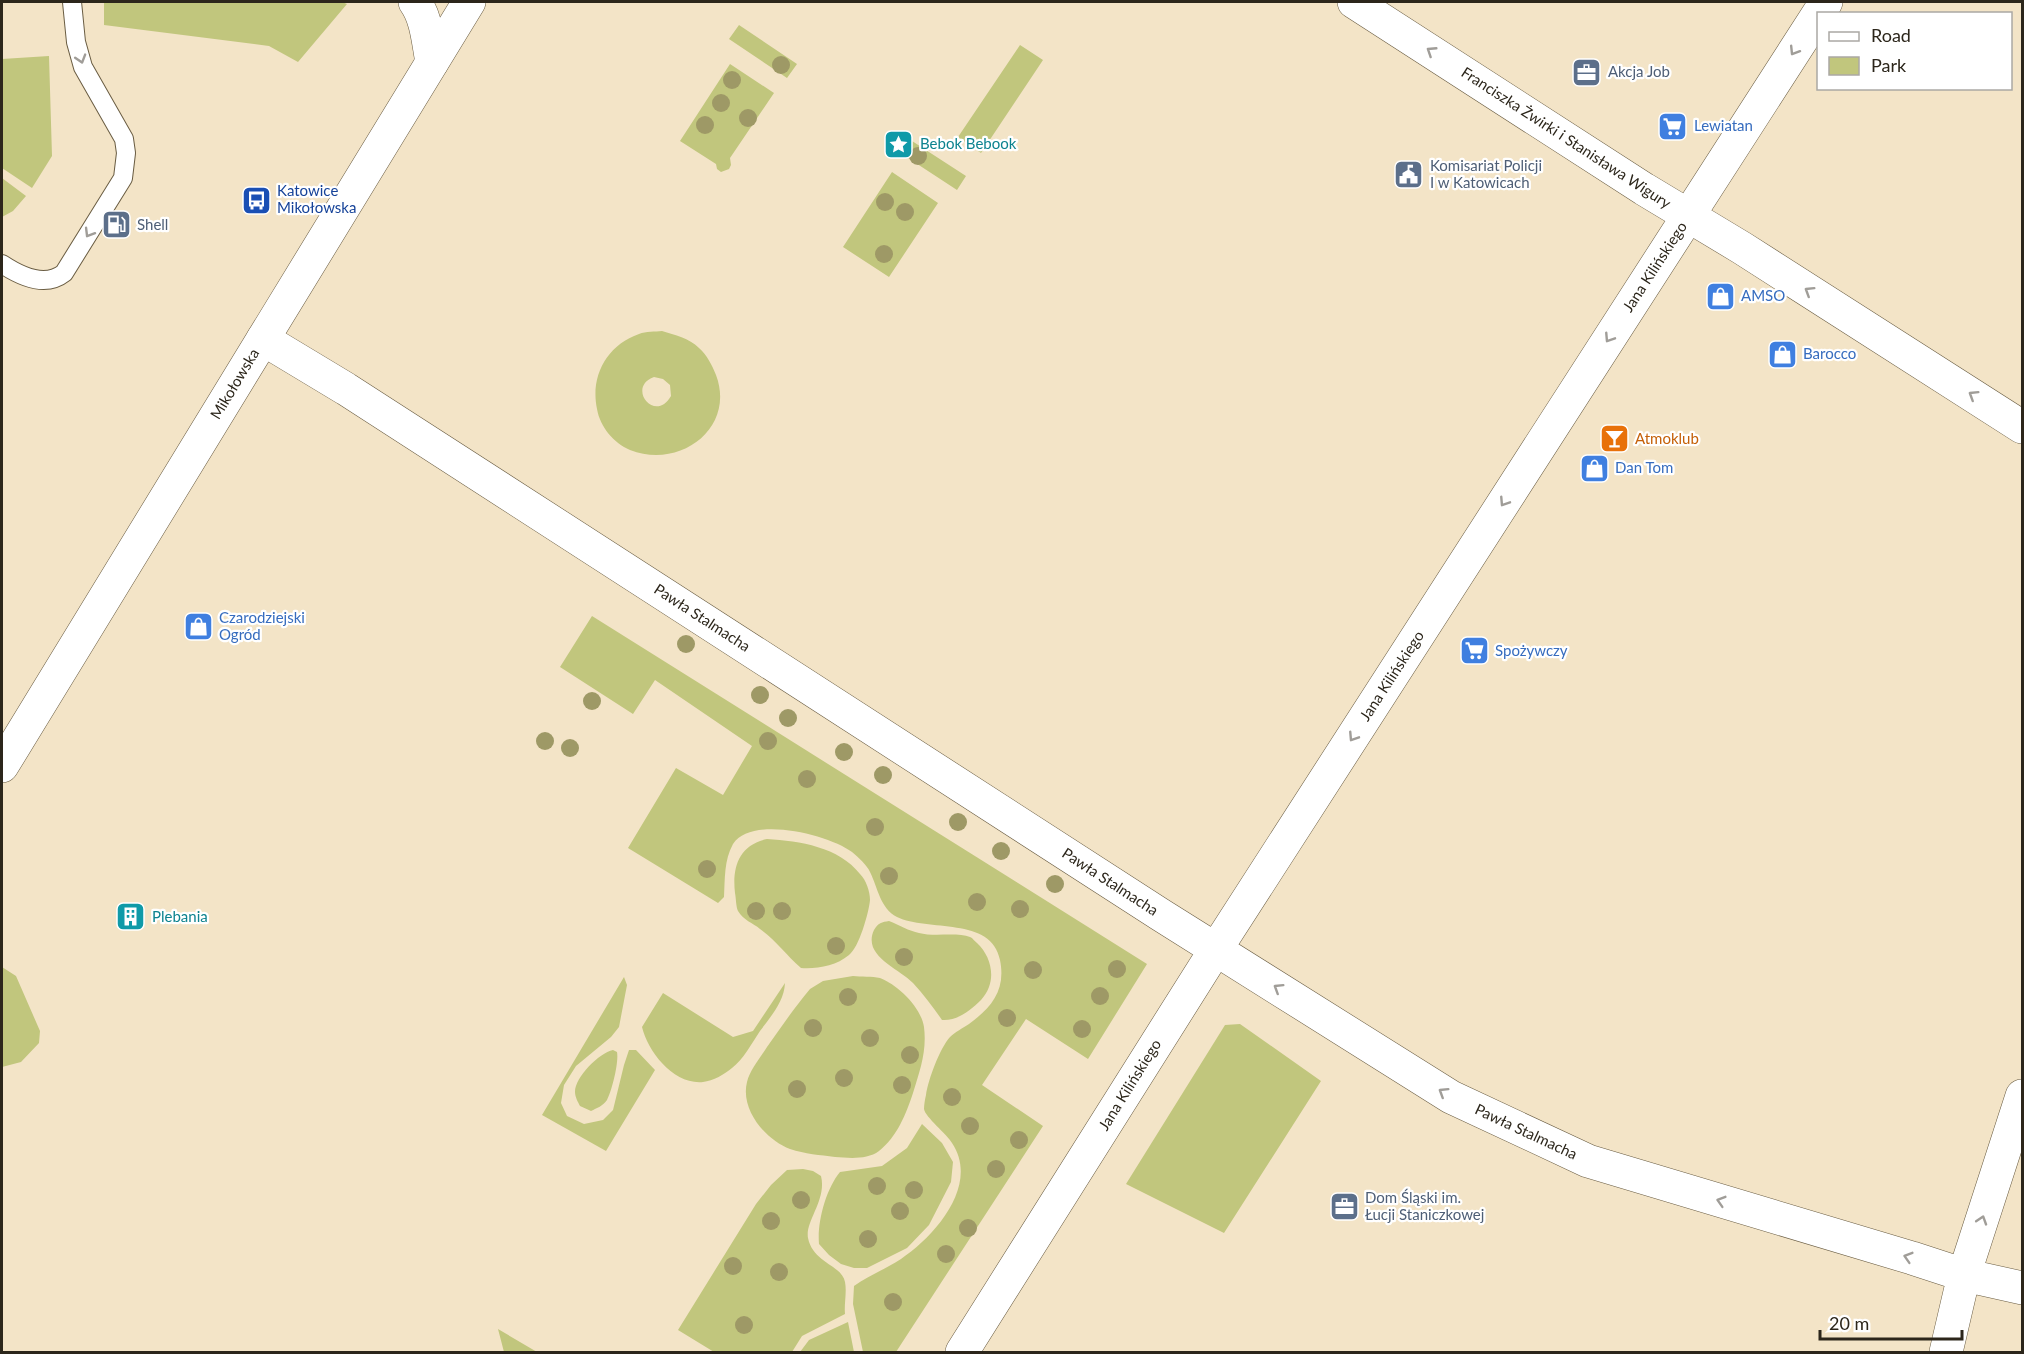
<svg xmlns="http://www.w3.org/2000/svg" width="2024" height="1354" font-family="Lato,sans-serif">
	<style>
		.green { fill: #c1c67d; fill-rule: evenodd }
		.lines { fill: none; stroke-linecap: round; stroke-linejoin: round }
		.service-casing { stroke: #695c42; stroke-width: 20 }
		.minor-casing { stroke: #695c42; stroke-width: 34 }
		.secondary-casing { stroke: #695c42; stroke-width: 34 }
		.service { stroke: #fff; stroke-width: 18 }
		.minor { stroke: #fff; stroke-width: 33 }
		.secondary { stroke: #fff; stroke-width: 33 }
		.tree { fill: #9e9966 }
		.oneway { stroke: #a09d98 }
		.labels { text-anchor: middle; stroke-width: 4.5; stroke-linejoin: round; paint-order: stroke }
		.service-label { font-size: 15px; fill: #4e5e75; stroke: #fff; text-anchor: start }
		.shop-label { font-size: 15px; fill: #366cbe; stroke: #fff; text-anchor: start }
		.street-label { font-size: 15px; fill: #2c261b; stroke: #fff }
		.culture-label { font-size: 15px; fill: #0d838f; stroke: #fff; text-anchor: start }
		.transit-label { font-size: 15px; fill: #164399; stroke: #fff; text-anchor: start }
		.food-label { font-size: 15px; fill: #c56008; stroke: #fff; text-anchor: start }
	</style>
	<rect width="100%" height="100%" fill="#f3e4c7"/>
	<path class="green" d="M104 2H342L347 4 298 62 269 46 104 25Z
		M739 25 797 64 787 78 729 39Z
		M1020 45 1043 60 981 153 958 137Z
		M49 56 52 156 32 188 2 168V59Z
		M730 64 774 93 730 158 731 165 729 169 721 172 717 169 716 164 680 141Z
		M912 141 966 176 957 190 902 154Z
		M892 172 938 203 889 277 843 247Z
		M2 178 26 196 13 211 2 217Z
		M662 331C675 335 689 338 699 348 707 355 712 365 716 375 736 428 680 470 630 450 614 443 600 427 597 409 590 376 607 345 639 334 646 331 655 332 662 331ZM654 377 663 379 670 385 671 396C655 424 626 387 654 377Z
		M592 616 1147 964 1088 1059 1026 1019 982 1085 1043 1126 896 1352H863L853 1304 854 1286C869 1275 886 1269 901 1259 935 1236 980 1185 952 1143 947 1134 925 1117 924 1109 924 1105 925 1099 926 1095 928 1080 940 1048 950 1037 955 1032 963 1028 969 1024 992 1007 1006 990 1000 960 992 916 927 932 897 917 880 908 878 888 870 872 867 865 858 857 852 852 829 835 752 815 733 844 724 860 725 879 724 897L718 903 628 848 676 768 723 795 752 746 655 680 633 714 560 667Z
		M767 839C800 841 839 847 860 874 866 880 870 891 870 900 869 912 859 948 849 955 836 966 817 969 801 968 786 955 776 940 760 929 753 923 743 920 738 911 736 907 736 898 735 893 732 867 739 845 767 839Z
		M889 921C899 925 909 931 919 933 933 937 958 932 970 937 973 938 974 941 977 943 993 958 997 983 981 1000 970 1011 957 1021 942 1020 933 1007 924 995 913 983 899 968 862 956 874 930 878 923 882 922 889 921Z
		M2 967 16 976 40 1031 39 1043 21 1062 2 1067Z
		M853 976C861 977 872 976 880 978 898 985 921 1007 924 1027 927 1051 920 1070 913 1093 906 1114 897 1137 879 1151 867 1160 849 1158 835 1157 820 1155 805 1154 790 1149 766 1140 740 1110 747 1082 750 1070 760 1058 767 1047 781 1027 795 1007 810 989L823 981Z
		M624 977 627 985 619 1027 611 1037 576 1066 564 1085 561 1103 567 1116 584 1124 603 1120 613 1110 624 1065 629 1050H636L655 1070 606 1151 542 1115Z
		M785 983C784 1002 771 1016 760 1031 752 1043 743 1060 732 1068 725 1074 713 1081 703 1082 674 1085 648 1052 642 1027L663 993 733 1037 753 1031Z
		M1240 1024 1321 1081 1224 1233 1126 1184 1225 1025Z
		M613 1050 617 1052C619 1062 612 1091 607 1100 603 1106 597 1108 591 1111L580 1106C578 1102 575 1097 575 1092 575 1077 599 1053 613 1050Z
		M922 1124 942 1143 953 1162 951 1182 929 1225 907 1248 867 1268H854L841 1264 829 1255 819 1244C817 1222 826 1189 840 1172L882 1166 907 1148Z
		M803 1169 813 1171 821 1176C827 1200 805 1221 808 1238 813 1263 842 1265 845 1282 847 1292 844 1304 845 1314L802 1336 792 1352H714L678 1330 756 1204 771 1185 787 1170Z
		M848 1322 854 1352H800L809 1340Z
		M498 1329 537 1352H504Z"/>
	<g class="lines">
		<defs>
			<path id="service" d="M2 264C20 276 45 288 64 273L123 178 126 153 124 139 83 67 76 42 72 2"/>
			<path id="minor" d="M415 2C427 19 428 42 432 62
				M1354 2 1644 189 1742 248 2022 427
				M263 339 346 389 1161 915 1451 1097 1588 1161 1912 1258 1964 1275 2022 1288
				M962 1352 1216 949 1826 2
				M1946 1352 1964 1275 2022 1096"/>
			<path id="secondary" d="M2 766 469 2"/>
		</defs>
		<use href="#service" class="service-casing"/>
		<use href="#minor" class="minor-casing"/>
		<use href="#secondary" class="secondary-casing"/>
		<use href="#service" class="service"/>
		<use href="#minor" class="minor"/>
		<use href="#secondary" class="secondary"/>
	</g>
	<g class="tree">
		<circle cx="781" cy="65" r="9"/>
		<circle cx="732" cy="80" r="9"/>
		<circle cx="721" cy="103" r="9"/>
		<circle cx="748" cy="118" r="9"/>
		<circle cx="705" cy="125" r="9"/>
		<circle cx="918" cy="156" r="9"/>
		<circle cx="885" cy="202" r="9"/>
		<circle cx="905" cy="212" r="9"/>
		<circle cx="884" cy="254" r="9"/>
		<circle cx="686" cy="644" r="9"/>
		<circle cx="760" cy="695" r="9"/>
		<circle cx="592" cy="701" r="9"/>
		<circle cx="788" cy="718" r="9"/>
		<circle cx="545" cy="741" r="9"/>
		<circle cx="768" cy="741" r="9"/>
		<circle cx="570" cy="748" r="9"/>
		<circle cx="844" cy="752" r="9"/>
		<circle cx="883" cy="775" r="9"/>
		<circle cx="807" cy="779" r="9"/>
		<circle cx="958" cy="822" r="9"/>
		<circle cx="875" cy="827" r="9"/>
		<circle cx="1001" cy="851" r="9"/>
		<circle cx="707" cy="869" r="9"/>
		<circle cx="889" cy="876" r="9"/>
		<circle cx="1055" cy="884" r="9"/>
		<circle cx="977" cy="902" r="9"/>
		<circle cx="1020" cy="909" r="9"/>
		<circle cx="756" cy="911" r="9"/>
		<circle cx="782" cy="911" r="9"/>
		<circle cx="836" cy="946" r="9"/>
		<circle cx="904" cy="957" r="9"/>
		<circle cx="1117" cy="969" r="9"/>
		<circle cx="1033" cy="970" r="9"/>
		<circle cx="1100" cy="996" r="9"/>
		<circle cx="848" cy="997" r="9"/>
		<circle cx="1007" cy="1018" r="9"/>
		<circle cx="813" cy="1028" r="9"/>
		<circle cx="1082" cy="1029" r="9"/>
		<circle cx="870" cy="1038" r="9"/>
		<circle cx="910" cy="1055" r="9"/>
		<circle cx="844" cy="1078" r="9"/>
		<circle cx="902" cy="1085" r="9"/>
		<circle cx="797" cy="1089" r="9"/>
		<circle cx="952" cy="1097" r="9"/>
		<circle cx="970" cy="1126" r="9"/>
		<circle cx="1019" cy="1140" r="9"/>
		<circle cx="996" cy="1169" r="9"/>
		<circle cx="877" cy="1186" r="9"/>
		<circle cx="914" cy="1190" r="9"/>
		<circle cx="801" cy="1200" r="9"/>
		<circle cx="900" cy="1211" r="9"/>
		<circle cx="771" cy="1221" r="9"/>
		<circle cx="968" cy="1228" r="9"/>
		<circle cx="868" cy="1239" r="9"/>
		<circle cx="946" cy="1254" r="9"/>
		<circle cx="733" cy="1266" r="9"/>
		<circle cx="779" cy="1272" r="9"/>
		<circle cx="893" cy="1302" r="9"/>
		<circle cx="744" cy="1325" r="9"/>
	</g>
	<defs><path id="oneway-chevron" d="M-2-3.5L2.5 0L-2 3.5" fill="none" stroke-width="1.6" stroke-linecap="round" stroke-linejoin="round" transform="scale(1.5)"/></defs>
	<g class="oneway">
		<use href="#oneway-chevron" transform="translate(1431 51) rotate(-147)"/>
		<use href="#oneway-chevron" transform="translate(1794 51) rotate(122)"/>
		<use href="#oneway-chevron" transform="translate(81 59) rotate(73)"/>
		<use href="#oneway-chevron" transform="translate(89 233) rotate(121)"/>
		<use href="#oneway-chevron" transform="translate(1809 291) rotate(-148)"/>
		<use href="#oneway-chevron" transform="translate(1609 338) rotate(123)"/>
		<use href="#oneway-chevron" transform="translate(1973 395) rotate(-148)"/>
		<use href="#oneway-chevron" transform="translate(1504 502) rotate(123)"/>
		<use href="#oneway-chevron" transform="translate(1353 737) rotate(123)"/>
		<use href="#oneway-chevron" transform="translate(1278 988) rotate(-148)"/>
		<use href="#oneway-chevron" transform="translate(1443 1092) rotate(-148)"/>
		<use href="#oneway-chevron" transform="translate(1721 1201) rotate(-163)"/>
		<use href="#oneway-chevron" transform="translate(1982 1220) rotate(-72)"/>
		<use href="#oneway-chevron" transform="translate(1908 1257) rotate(-163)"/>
	</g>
	<defs>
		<symbol id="office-square" viewBox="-11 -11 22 22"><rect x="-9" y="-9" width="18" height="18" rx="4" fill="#5c6f8a" stroke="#fff"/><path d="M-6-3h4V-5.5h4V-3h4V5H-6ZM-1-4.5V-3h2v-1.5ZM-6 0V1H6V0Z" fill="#fff"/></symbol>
		<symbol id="supermarket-square" viewBox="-11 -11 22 22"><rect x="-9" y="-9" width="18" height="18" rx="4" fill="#3f7fe0" stroke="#fff"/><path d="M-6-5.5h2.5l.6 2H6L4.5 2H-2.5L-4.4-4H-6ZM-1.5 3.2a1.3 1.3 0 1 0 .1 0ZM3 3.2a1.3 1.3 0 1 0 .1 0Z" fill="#fff"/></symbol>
		<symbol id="sight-square" viewBox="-11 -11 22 22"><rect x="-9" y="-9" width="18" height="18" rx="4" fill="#0f9aa8" stroke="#fff"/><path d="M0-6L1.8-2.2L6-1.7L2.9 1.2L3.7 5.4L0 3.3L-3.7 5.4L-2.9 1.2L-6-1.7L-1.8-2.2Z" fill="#fff"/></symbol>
		<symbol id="civic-square" viewBox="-11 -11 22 22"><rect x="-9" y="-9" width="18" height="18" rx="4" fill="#5c6f8a" stroke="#fff"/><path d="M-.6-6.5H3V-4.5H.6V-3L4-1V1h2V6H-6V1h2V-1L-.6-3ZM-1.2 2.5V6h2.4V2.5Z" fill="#fff"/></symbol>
		<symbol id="bus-square" viewBox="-11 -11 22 22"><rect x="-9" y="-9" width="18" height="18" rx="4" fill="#1a4fb4" stroke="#fff"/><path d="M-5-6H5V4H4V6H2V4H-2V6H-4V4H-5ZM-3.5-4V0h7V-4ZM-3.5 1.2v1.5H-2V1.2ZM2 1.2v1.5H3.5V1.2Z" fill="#fff"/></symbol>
		<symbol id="fuel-square" viewBox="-11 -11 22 22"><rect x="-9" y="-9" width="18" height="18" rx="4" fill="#5c6f8a" stroke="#fff"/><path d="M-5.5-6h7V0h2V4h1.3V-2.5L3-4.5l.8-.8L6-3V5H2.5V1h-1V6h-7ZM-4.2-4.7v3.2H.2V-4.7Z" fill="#fff"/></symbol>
		<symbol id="shop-square" viewBox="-11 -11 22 22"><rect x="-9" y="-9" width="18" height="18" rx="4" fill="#3f7fe0" stroke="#fff"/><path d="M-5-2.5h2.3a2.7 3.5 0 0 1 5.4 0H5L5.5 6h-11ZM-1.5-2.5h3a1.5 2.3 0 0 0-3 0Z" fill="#fff"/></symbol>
		<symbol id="bar-square" viewBox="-11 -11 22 22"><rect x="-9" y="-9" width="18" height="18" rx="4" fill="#e8710a" stroke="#fff"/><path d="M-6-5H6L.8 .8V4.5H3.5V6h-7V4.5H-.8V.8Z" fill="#fff"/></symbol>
		<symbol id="building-square" viewBox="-11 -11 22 22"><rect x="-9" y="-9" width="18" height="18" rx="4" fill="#0f9aa8" stroke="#fff"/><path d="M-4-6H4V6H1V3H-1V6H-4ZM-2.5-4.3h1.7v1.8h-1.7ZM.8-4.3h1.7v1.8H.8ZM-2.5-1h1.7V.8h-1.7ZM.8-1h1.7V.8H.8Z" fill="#fff"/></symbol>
	</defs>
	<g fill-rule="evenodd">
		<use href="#office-square" x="1570" y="56" width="33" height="33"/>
		<use href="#supermarket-square" x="1656" y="110" width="33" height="33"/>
		<use href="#sight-square" x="882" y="128" width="33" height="33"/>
		<use href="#civic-square" x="1392" y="158" width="33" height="33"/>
		<use href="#bus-square" x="240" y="184" width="33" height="33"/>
		<use href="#fuel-square" x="100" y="208" width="33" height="33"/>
		<use href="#shop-square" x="1704" y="280" width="33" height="33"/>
		<use href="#shop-square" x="1766" y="338" width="33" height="33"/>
		<use href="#bar-square" x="1598" y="422" width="33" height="33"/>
		<use href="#shop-square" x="1578" y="452" width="33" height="33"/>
		<use href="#shop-square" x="182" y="610" width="33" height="33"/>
		<use href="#supermarket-square" x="1458" y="634" width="33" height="33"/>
		<use href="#building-square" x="114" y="900" width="33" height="33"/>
		<use href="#office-square" x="1328" y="1190" width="33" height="33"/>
	</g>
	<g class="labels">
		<g class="service-label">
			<text x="1608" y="77">Akcja Job</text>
			<text x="1430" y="171">Komisariat Policji<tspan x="1430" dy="17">I w Katowicach</tspan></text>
			<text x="137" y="230">Shell</text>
			<text x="1365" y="1203">Dom Śląski im.<tspan x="1365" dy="17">Łucji Staniczkowej</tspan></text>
		</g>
		<g class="shop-label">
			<text x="1694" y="131">Lewiatan</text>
			<text x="1741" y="301">AMSO</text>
			<text x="1803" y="359">Barocco</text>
			<text x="1615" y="473">Dan Tom</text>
			<text x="219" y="623">Czarodziejski<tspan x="219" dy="17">Ogród</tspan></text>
			<text x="1495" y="656">Spożywczy</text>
		</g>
		<g class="street-label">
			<text transform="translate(1566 138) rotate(33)" y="5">Franciszka Żwirki i Stanisława Wigury</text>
			<text transform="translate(1655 267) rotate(-57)" y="5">Jana Kilińskiego</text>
			<text transform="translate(235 384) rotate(-59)" y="5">Mikołowska</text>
			<text transform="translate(702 618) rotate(33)" y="5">Pawła Stalmacha</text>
			<text transform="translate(1392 676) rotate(-57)" y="5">Jana Kilińskiego</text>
			<text transform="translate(1110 882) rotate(33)" y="5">Pawła Stalmacha</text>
			<text transform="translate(1130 1085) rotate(-58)" y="5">Jana Kilińskiego</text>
			<text transform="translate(1526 1132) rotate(25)" y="5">Pawła Stalmacha</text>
		</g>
		<g class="culture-label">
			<text x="920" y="149">Bebok Bebook</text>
			<text x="152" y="922">Plebania</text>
		</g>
		<g class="transit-label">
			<text x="277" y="196">Katowice<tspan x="277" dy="17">Mikołowska</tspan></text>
		</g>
		<g class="food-label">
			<text x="1635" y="444">Atmoklub</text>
		</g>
	</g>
	<rect width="2024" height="1354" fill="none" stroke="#2c261b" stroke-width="6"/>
	<rect x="1817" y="12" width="195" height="78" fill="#ffffff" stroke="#aba8a4" stroke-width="1.5"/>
	<rect x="1829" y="32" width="30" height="9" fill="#ffffff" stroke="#aba8a4" stroke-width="1.5"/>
	<text x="1871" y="42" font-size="18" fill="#2c261b">Road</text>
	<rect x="1829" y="57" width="30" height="18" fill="#c1c67d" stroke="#aba8a4" stroke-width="1.5"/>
	<text x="1871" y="72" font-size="18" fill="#2c261b">Park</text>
	<path d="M1820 1330v9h142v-9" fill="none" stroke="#2c261b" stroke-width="3"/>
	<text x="1829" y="1330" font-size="18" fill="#2c261b" stroke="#ffffff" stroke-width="4.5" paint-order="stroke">20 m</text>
</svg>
